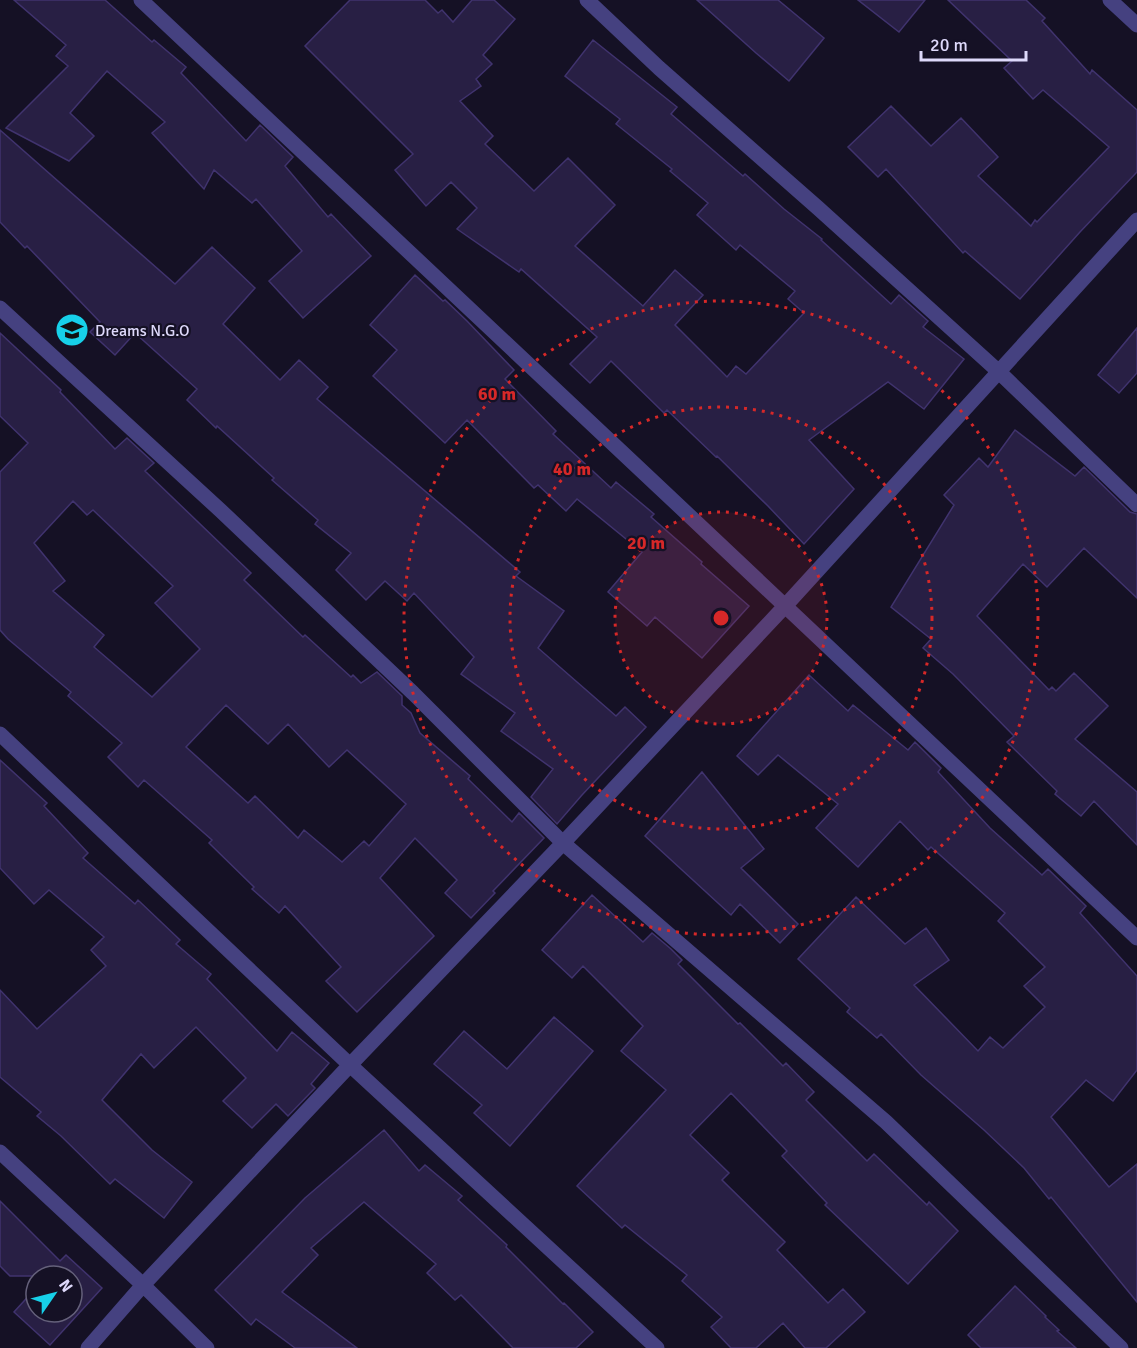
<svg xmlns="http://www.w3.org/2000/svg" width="1137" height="1348" font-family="Signika,sans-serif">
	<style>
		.building { fill: #281f44; stroke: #40336e; stroke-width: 1.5; fill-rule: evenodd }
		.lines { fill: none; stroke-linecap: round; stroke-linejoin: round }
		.street { stroke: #454180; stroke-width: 15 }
		.ring { fill: none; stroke: #d62828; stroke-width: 3; stroke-dasharray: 3 6 }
		.labels { text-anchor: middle; stroke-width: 4.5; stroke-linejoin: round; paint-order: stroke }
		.poi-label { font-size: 16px; fill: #ded9fb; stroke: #151125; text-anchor: start }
		.centre { fill: #d62828; stroke: #151125; stroke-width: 3 }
		.ring-label { font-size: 18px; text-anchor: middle; font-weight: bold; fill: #d62828; stroke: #151125; stroke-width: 4.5; stroke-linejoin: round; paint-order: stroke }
	</style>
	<rect width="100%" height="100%" fill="#151125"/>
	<path class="building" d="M14 0H105L152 42 154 40 186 67 181 73 246 141 260 125 293 157 285 166 328 217 331 214 371 256 303 318 269 281 302 251 256 199 252 203 214 170 204 189 152 133 165 122 107 71 70 113 94 136 69 161 6 128 68 66 56 56 66 45Z
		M350 0H425L438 13 442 10 453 22 472 0H494L515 19 483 55 492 64 476 79 481 86 460 101 493 136 485 144 534 191 568 158 615 205 575 246 643 306 675 270 703 295 675 325 727 377 736 366 746 374 804 313 788 299 795 291 740 245 736 250 697 215 708 203 670 171 672 169 616 124 620 119 565 76 593 40 677 107 671 114 743 176 745 174 784 209 822 239 821 240 891 304 899 295 928 321 923 327 964 359 924 409 888 382 809 440 854 489 804 544 768 506 717 456 716 457 667 410 664 413 611 361 590 383 570 364 597 337 521 269 519 272 457 229 477 208 451 182 426 206 395 170 413 154 305 46Z
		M697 0H778L824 38 789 81 756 53Z
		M858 0H925L899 32Z
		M948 0H1026L1045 18 1042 21 1090 74 1092 70 1137 110V172L1080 232 1020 299 965 251 963 253 886 169 878 177 848 147 891 106 931 146 961 118 998 157 978 176 1031 226 1035 220 1037 222 1109 147 1043 90 1033 99 1004 68 1012 61Z
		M0 130 175 284 212 247 255 288 223 324 280 380 299 360 328 387 317 399 520 572 516 576 564 611 538 648 616 716 625 707 646 727 582 795 557 824 531 797 553 769 501 731 515 713 461 674 474 657 414 593 407 601 385 581 366 600 336 570 351 553 315 524 318 520 272 480 274 478 217 426 216 428 187 400 197 389 135 333 115 355 90 332 100 322 27 246 25 248 0 222Z
		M415 275 443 301 445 300 467 321 514 370 505 379 556 431 553 434 611 488 616 482 654 514 651 517 702 562 701 564 749 606 702 658 655 617 647 626 608 592 642 552 577 499 566 511 538 485 534 488 467 420 445 443 373 376 397 350 370 325Z
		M1137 328V373L1119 393 1098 375Z
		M0 333 61 390 60 392 115 449 127 438 154 463 145 471 251 573 244 580 303 637 305 635 351 677 353 675 361 683 377 672 402 696V705L411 713 420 733 470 776 468 779 512 822 519 813 544 838 493 891 495 893 471 918 445 893 457 880 415 838 380 878 434 936 357 1012 326 981 341 967 285 906 279 913 252 889 254 887 209 843 212 840 144 780 138 787 108 757 122 743 68 696 71 692 8 639 0 630V472L28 443 0 416ZM73 501 87 515 93 510 173 586 155 603 200 649 152 697 94 647 104 635 53 591 65 581 34 543ZM226 705 268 744 288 724 329 767 347 750 406 804 369 846 364 841 342 862 304 830 298 838 255 796 248 803 186 747Z
		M1015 430 1075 476 1084 467 1130 512 1137 514V598L1084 548 1047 587 1023 564 977 616 1049 690 1052 687 1056 691 1074 673 1108 706 1075 739 1137 792V845L1094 801 1081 816 1055 794 1057 791 1007 742 1014 736 953 674 923 648 931 639 891 607 954 505 944 495 979 458 988 467Z
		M809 675 848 711 853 705 908 750 915 742 941 768 938 772 990 828 1042 875 1048 869 1086 906 1080 913 1137 976V1070L1113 1101 1086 1080 1051 1117 1109 1187 1137 1164V1302L1051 1197 1049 1199 1024 1168 984 1130 921 1075 881 1034 877 1038 847 1012 850 1008 798 959 856 897 905 944 926 928 949 960 914 985 978 1051 990 1037 1003 1048 1045 1007 1024 986 1045 967 998 921 1005 913 931 847 928 850 900 821 858 867 816 828 838 804 778 755 758 775 737 756Z
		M0 760 47 803 44 806 88 853 83 858 135 904 138 900 180 940 176 944 211 974 207 979 277 1051 292 1032 329 1063 311 1084 315 1088 288 1116 276 1104 252 1128 223 1101 246 1078 196 1027 154 1068 141 1054 102 1100 152 1150 192 1182 164 1218 115 1179 110 1184 61 1136 37 1116 41 1112 0 1077V990L37 1029 106 966 91 950 104 937 49 890 34 904 0 868Z
		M702 772 764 849 741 868 798 924 780 943 740 904 731 915 645 836Z
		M592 895 643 942 652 933 671 949 682 960 678 964 738 1024 740 1023 783 1066 786 1063 814 1092 806 1100 867 1161 874 1154 927 1205 929 1202 958 1231 908 1284 825 1205 827 1203 782 1156 787 1151 731 1093 690 1135 729 1173 722 1180 785 1242 777 1250 828 1303 843 1289 865 1312 826 1348H805L783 1323 756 1348H731L711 1327 722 1317 682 1281 687 1275 625 1225 622 1228 577 1186 666 1090 621 1051 643 1026 583 966 572 978 542 950Z
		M554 1017 593 1051 510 1146 474 1113 482 1105 434 1064 464 1031 507 1069Z
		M384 1130 419 1171 425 1165 462 1196 458 1200 507 1245 506 1247 563 1304 564 1303 593 1332 576 1348H513L461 1295 455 1300 427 1273 436 1264 364 1202 311 1248 318 1255 282 1292 357 1348H295L256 1319 251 1325 215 1290 305 1198Z
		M0 1201 60 1261 66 1255 102 1288 50 1345 14 1312 36 1288V1312H72V1276H10L0 1266Z
		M1015 1286 1046 1316 1045 1317 1059 1330 1057 1331 1076 1348H981L968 1335Z"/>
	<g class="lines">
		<path class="street" d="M141 0C473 313 806 624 1137 938
			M587 0 659 68 818 208 998 371 1137 505
			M1110 0 1137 25
			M0 308 220 510 413 693 563 843 886 1122 1121 1348
			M0 734 350 1065 657 1348
			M0 1152 143 1285 207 1348
			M88 1348 143 1285 350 1065 563 843 786 605 1137 220"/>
	</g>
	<circle cx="721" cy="618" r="106" fill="#d62828" fill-opacity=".12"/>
	<g class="ring">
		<circle cx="721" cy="618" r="106"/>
		<circle cx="721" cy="618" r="211"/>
		<circle cx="721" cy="618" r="317"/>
	</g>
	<defs>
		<symbol id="school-disc" viewBox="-11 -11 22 22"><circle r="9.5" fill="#17d0e9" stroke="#151125"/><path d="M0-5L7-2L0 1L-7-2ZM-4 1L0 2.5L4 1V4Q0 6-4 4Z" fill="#111"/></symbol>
	</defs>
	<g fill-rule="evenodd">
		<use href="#school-disc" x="53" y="311" width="38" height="38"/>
	</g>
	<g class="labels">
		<g class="poi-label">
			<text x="95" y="336">Dreams N.G.O</text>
		</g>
	</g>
	<circle cx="721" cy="618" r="9" class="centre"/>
	<g class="ring-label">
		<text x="497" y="400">60 m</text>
		<text x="572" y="475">40 m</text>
		<text x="646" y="549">20 m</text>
	</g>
	<g transform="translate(54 1294) rotate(55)"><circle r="28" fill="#151125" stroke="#65617b" stroke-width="1.5"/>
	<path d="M0-4.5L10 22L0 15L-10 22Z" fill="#17d0e9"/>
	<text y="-9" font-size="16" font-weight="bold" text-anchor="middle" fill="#ded9fb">N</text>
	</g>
	<path d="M921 51v9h105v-9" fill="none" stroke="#ded9fb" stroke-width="3"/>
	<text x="930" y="51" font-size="18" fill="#ded9fb" stroke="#151125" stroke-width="4.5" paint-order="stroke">20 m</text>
</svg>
